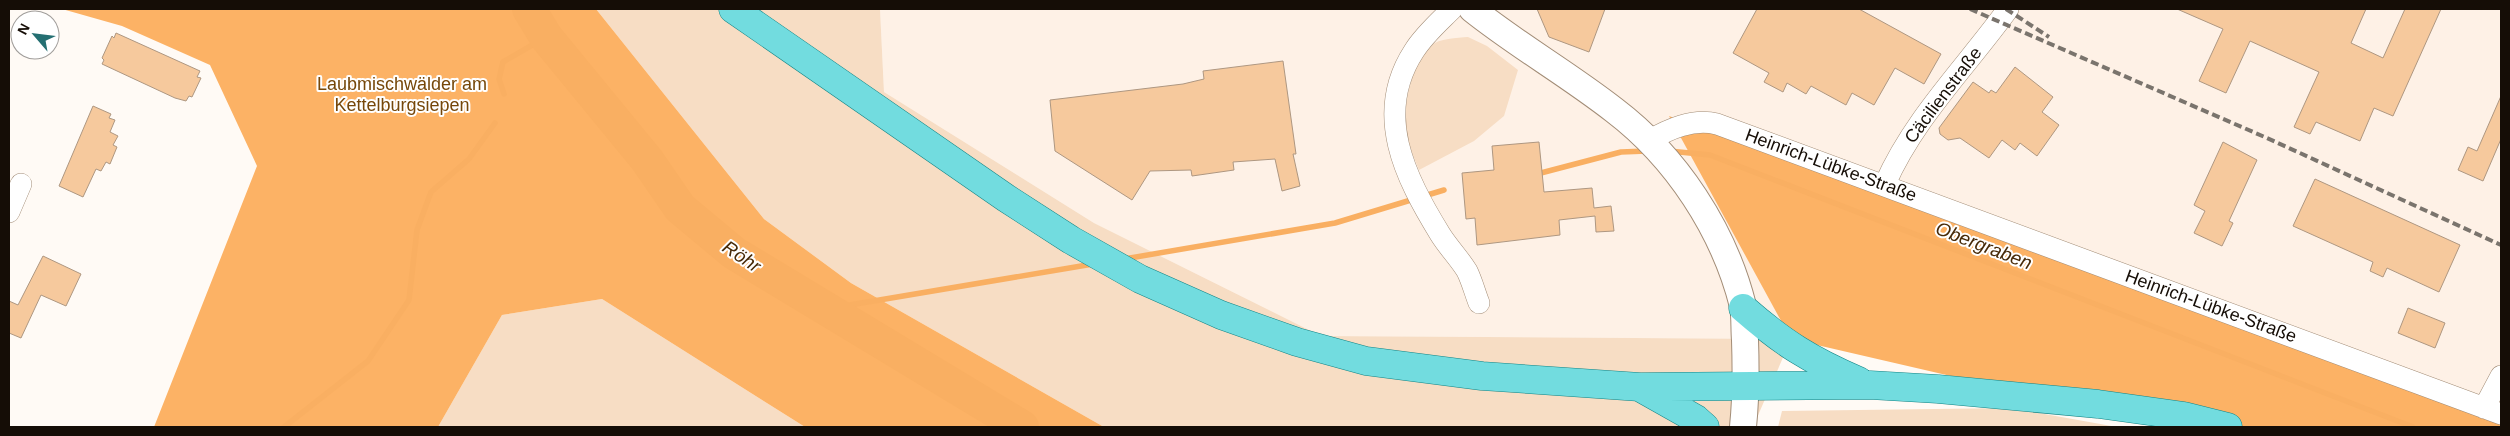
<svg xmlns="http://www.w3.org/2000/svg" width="2510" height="436" font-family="Arial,sans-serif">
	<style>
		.built { fill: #fef1e6 }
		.green { fill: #f7ddc4 }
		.forest { fill: #fcb265 }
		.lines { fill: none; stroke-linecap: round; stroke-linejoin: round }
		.stream { stroke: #f9af62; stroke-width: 5.5 }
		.river { stroke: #f9af62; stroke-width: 34 }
		.building { fill: #f6c99d; stroke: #ae9781 }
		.minor-casing { stroke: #a28c76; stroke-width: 22 }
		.tertiary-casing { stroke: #a28c76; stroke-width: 28 }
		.primary-casing { stroke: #148485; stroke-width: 29 }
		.minor { stroke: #fff; stroke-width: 21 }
		.tertiary { stroke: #fff; stroke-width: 26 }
		.primary { stroke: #72dcdf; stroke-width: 28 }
		.rail { stroke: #7a746d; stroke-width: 4; stroke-dasharray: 8 4; stroke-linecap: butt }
		.labels { text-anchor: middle; stroke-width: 4; stroke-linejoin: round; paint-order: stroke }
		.park-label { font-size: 18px; fill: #764709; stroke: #fff }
		.street-label { font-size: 18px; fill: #150d06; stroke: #fff }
		.water-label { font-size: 19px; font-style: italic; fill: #482b09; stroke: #fff }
	</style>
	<rect width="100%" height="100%" fill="#fffaf5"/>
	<path class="built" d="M880 9H2501V378L2489 400 1670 116 1791 339 1321 336 1094 223 884 92Z"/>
	<path class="green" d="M596 9H880L884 92 1094 223 1321 336 1791 339 1753 427H1104L851 283 764 219Z
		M1468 37 1487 46 1518 70 1504 116 1474 141 1419 170C1415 159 1409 148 1407 137 1401 111 1411 64 1431 46 1439 38 1457 38 1468 37Z
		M602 299 805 427H438L502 315Z
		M2011 408 2117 427H1778L1782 411Z"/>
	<path class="forest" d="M62 9H596L764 219 851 283 1104 427H805L602 299 502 315 438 427H154L257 166 210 65 122 26Z
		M1669 116 2501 404V427H2172L1791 339Z"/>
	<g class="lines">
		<path class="stream" d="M504 94 499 79 503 62 546 37
			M1669 151 1710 155 2413 427
			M1537 174 1621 152 1647 151
			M1124 259 1335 223 1444 190
			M826 309 1093 264
			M284 427 368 361 409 300 417 230 431 192 469 159 495 123"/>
		<path class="river" d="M529 9 546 37 647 160 680 208 734 253 1022 427"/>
	</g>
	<path class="building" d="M1537 9H1605L1589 52 1549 37Z
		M1757 9H1859L1941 54 1924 84 1895 68 1874 105 1852 93 1846 105 1811 86 1806 94 1787 83 1783 92 1764 82 1769 73 1733 53Z
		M2177 9H2366L2351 43 2383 58 2405 9H2441L2393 116 2374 108 2360 141 2316 122 2310 134 2294 127 2319 72 2250 41 2226 93 2199 81 2223 29Z
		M116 33 200 71 197 77 201 78 192 97 189 96 186 101 175 98 102 64 104 60 102 58 112 36 114 38Z
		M1283 61 1296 154H1293L1300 186 1282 191 1275 159 1233 162 1234 170 1192 176 1191 170 1150 171 1132 200 1055 151 1050 100 1183 84 1204 79 1203 71Z
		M2015 67 2053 97 2042 112 2059 125 2037 156 2020 143 2015 150 2002 140 1989 158 1960 138 1948 140 1940 134 1939 128 1973 82 1989 93 1991 90 1996 93Z
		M2501 96V139L2483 181 2458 170 2468 147 2477 151Z
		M93 106 111 114 109 118 115 120 110 132 118 136 113 145 117 147 110 164 106 162 101 171 96 169 83 197 59 186Z
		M1539 142 1544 192 1592 188 1594 208 1611 206 1614 231 1596 232 1595 216 1559 220 1560 235 1477 245 1475 218 1466 219 1462 173 1494 170 1492 146Z
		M2223 142 2257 160 2229 221 2233 223 2222 246 2194 233 2205 211 2194 205Z
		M2315 179 2460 245 2439 292 2387 268 2383 277 2370 271 2373 262 2293 226Z
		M43 256 81 274 66 306 41 295 21 338 9 333V301L18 305Z
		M2408 308 2445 323 2435 348 2398 333Z"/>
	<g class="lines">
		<defs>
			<path id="minor" d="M1452 9C1439 22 1424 35 1414 51 1373 114 1405 177 1440 234 1448 247 1459 258 1467 271 1472 281 1475 293 1479 303
				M1648 141C1669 129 1693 118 1717 124L2501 414
				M1885 184C1914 118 1966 67 2008 9
				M9 212 21 184
				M2484 408 2501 376"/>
			<path id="tertiary" d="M1472 9C1517 45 1568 74 1614 110 1676 157 1724 230 1743 306 1745 317 1744 329 1745 340 1746 369 1746 398 1743 427"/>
			<path id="primary" d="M733 9 1006 198 1071 240 1140 279 1221 315 1297 342 1366 361 1482 376 1640 387 1870 385 1938 389 2098 404 2184 416 2228 427
				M1743 308C1783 343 1810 360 1859 381
				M1641 388 1696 419 1705 427"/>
		</defs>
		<use href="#minor" class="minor-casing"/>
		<use href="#tertiary" class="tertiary-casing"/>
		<use href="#primary" class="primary-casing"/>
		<use href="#minor" class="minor"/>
		<use href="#tertiary" class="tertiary"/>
		<use href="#primary" class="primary"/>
		<path class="rail" d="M1970 9 2267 138 2501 245
			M2006 9 2049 37"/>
	</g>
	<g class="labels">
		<g class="park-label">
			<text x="402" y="90">Laubmischwälder am<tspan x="402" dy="21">Kettelburgsiepen</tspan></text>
		</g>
		<g class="street-label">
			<text transform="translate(1943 95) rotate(-53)" y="6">Cäcilienstraße</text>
			<text transform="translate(1831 165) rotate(20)" y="6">Heinrich-Lübke-Straße</text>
			<text transform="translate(2211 306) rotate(20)" y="6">Heinrich-Lübke-Straße</text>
		</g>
		<g class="water-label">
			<text transform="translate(1984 245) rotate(21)" y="7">Obergraben</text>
			<text transform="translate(742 256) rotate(34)" y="7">Röhr</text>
		</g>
	</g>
	<rect width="2510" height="436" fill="none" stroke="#150d06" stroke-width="20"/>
	<g transform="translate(35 35) rotate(298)"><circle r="24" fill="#ffffff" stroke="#a19e9b"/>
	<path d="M0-4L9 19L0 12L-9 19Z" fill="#246f72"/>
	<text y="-8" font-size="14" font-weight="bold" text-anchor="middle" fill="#150d06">N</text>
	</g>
</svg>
